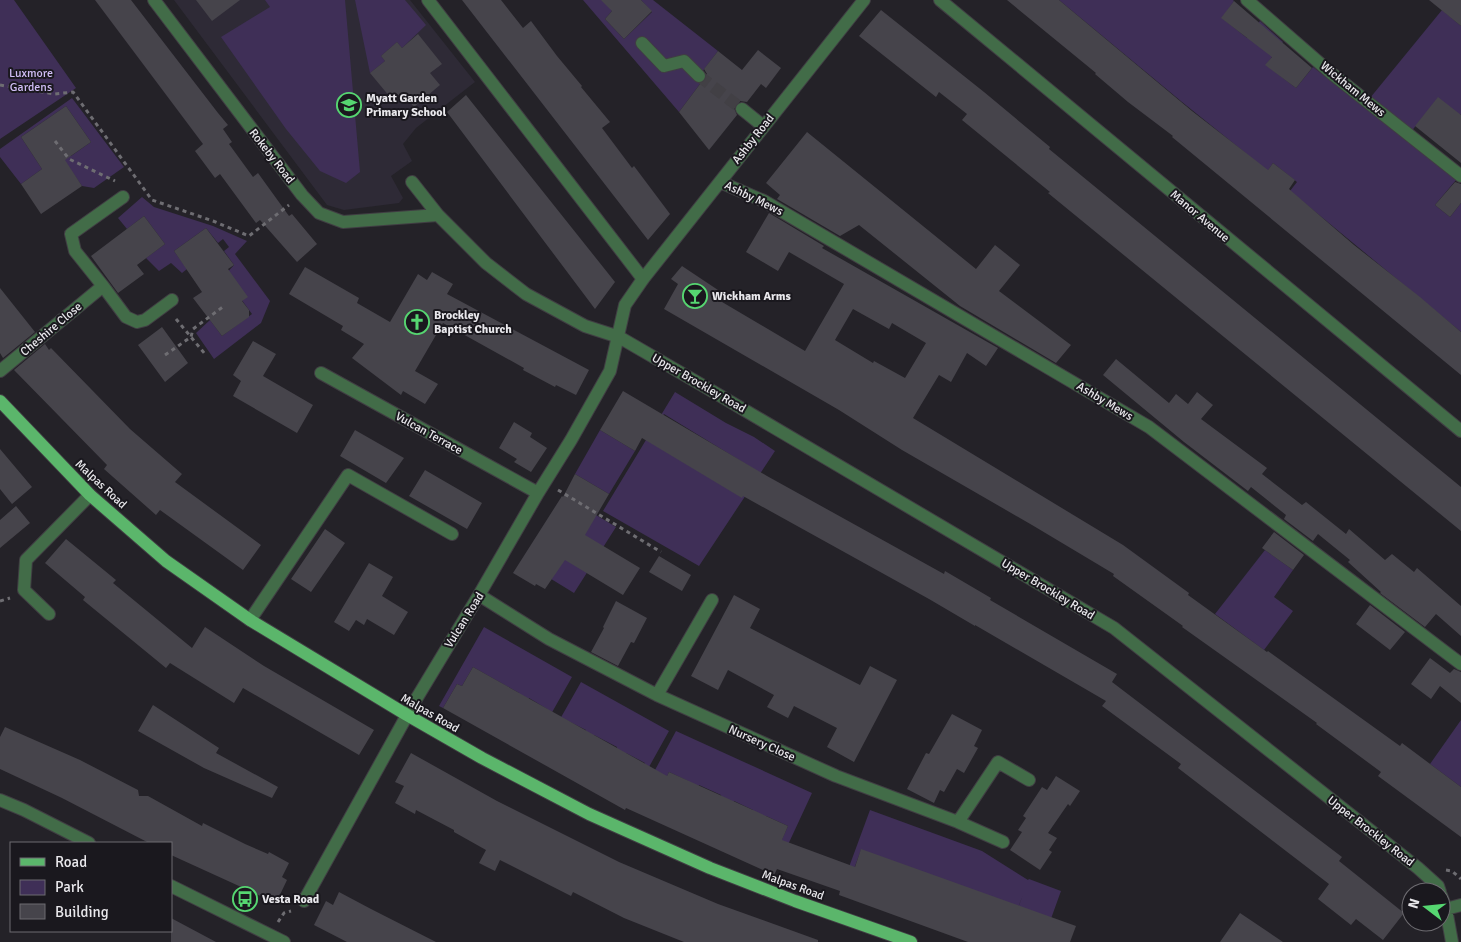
<svg xmlns="http://www.w3.org/2000/svg" width="1461" height="942" font-family="Signika,sans-serif">
	<style>
		.built { fill: #2e2a36 }
		.green { fill: #3f2f57; fill-rule: evenodd }
		.building { fill: #46444b; fill-rule: evenodd }
		.lines { fill: none; stroke-linecap: round; stroke-linejoin: round }
		.minor-tunnel { stroke: #424045; stroke-width: 12; stroke-dasharray: 12 6; stroke-linecap: butt }
		.minor-casing { stroke: #403e43; stroke-width: 14 }
		.major-casing { stroke: #403e43; stroke-width: 14 }
		.path { stroke: #6e6d72; stroke-width: 3; stroke-dasharray: 4 4; stroke-linecap: butt }
		.minor { stroke: #426c48; stroke-width: 12 }
		.major { stroke: #5bb66b; stroke-width: 12 }
		.labels { text-anchor: middle; stroke-width: 4; stroke-linejoin: round; paint-order: stroke }
		.park-label { font-size: 12px; fill: #d0bdf5; stroke: #1a181e }
		.street-label { font-size: 12px; fill: #e9e8ec; stroke: #1a181e }
		.poi-label { font-size: 12px; font-weight: bold; fill: #e9e8ec; stroke: #1a181e; text-anchor: start }
	</style>
	<rect width="100%" height="100%" fill="#242228"/>
	<path class="built" d="M174 0H410L475 82 416 128 403 144 412 161 391 176 403 198 399 203 344 210 327 205Z"/>
	<path class="green" d="M0 0H14L76 88 0 139Z
		M265 0H345L360 172 346 183 320 171 286 129 221 37 270 7Z
		M355 0H405L426 25 402 48 397 42 381 56 385 61 370 73Z
		M583 0H605L612 11 605 19 624 39 652 12 641 0H653L718 51 696 80 700 84 679 112Z
		M1059 0H1233L1234 1 1222 18 1247 38 1260 21 1283 42 1266 65 1296 88 1313 67 1456 180 1435 205 1450 217 1461 203V332L1290 191 1297 182 1273 163 1267 172 1243 151 1182 102Z
		M1442 10 1461 26V114L1439 144 1438 98 1410 133 1370 98Z
		M72 98 124 167 94 188 82 186 52 143 59 138 71 156 91 142 66 106 21 137 42 169 21 184 0 157V149Z
		M142 197 154 207 213 226 247 241 235 254 270 301 261 323 214 359 196 333 210 320 222 336 252 314 224 276 234 265 224 251 229 247 223 239 218 243 206 228 174 251 187 269 182 273 171 263 159 271 146 258 165 244 144 216 127 229 118 218Z
		M675 392 726 423 754 437 775 451 699 566 603 511ZM664 414 757 471 654 430Z
		M600 430 635 451 609 494 575 474Z
		M586 509 616 527 574 593 543 574Z
		M1265 550 1293 570 1274 597 1293 611 1264 650 1215 614Z
		M484 627 572 677 542 730 547 709 529 698 518 717 509 712 519 693 473 667 462 686 457 684 443 708 439 706Z
		M581 682 669 731 639 785 635 782 645 763 626 753 616 772 617 747 594 735 575 749 586 730 566 720 551 735Z
		M1461 720V787L1430 764Z
		M676 731 812 793 786 849 779 846 788 826 766 816 757 835 753 810 734 801 725 821 721 795 699 785 690 805 679 800 688 781 669 772 660 791 633 811Z
		M870 810 982 851 1028 880 1029 879 1061 891 1044 938 1011 926 1023 895 1010 927 861 850 854 869 849 867Z"/>
	<path class="building" d="M95 0H131L218 113 228 125 223 129 232 142 229 144 253 177 258 173 289 216 292 214 317 244 297 262 260 220 256 223 220 174 215 178 195 151 203 144Z
		M196 0H240L212 21Z
		M462 0H501L523 28 531 21 557 56 582 86 581 87 610 122 602 128 632 168 634 166 670 214 648 240Z
		M601 0H641L652 11 624 39 605 19 612 11Z
		M1007 0H1059L1192 111 1268 170 1273 163 1295 180 1289 189 1354 245 1420 297 1461 332V375L1172 137 1173 136 1128 102 1095 74 1096 73Z
		M1429 0H1461V26Z
		M1234 1 1312 68 1296 88 1265 65 1272 57 1221 18Z
		M881 10 984 92 1050 147 1049 149 1461 487V531L1048 193 1050 192 962 120 967 114 939 92 936 97 859 36Z
		M418 34 442 64 430 73 440 85 414 107 404 95 395 103 370 73 385 61 381 56 397 42 402 48Z
		M758 50 781 68 766 88 761 84 747 102 740 101 736 104 734 108 737 115 709 150 679 112 700 84 705 81 707 74 704 69 718 51 742 70Z
		M466 95 615 282 595 309 447 112Z
		M1438 97 1461 115V163L1415 126Z
		M66 106 91 142 65 160 82 186 41 214 21 184 42 169 21 137Z
		M807 132 976 269 995 245 1020 265 999 291 1071 345 1056 363 960 306 859 225 840 236 777 199 780 195 766 183Z
		M1455 182 1461 184V203L1450 217 1435 205Z
		M769 213 824 246 822 248 998 348 986 366 967 353 951 382 939 375 913 418 1123 545 1189 593 1188 595 1267 652 1268 651 1400 746 1402 743 1461 787V837L1378 776 1381 772 1316 724 1317 723 1182 627 1183 626 1113 576 1114 574 1032 525 902 450 839 410 664 309 678 284 671 279 682 266 721 292 717 299 805 351 844 284 789 252 778 271 746 252ZM853 309 889 329 892 323 926 343 905 378 874 361 873 363 835 340Z
		M144 216 165 244 137 265 144 274 118 293 91 256Z
		M206 228 234 265 228 269 248 297 242 301 249 310V317L222 336 193 298 202 292 174 251Z
		M305 267 359 298 357 303 390 322 418 274 427 280 432 272 453 284 447 294 589 370 576 395 556 385 555 387 523 370 524 368 443 323 415 371 438 384 425 404 403 391 401 395 352 358 364 344 341 330 343 326 289 294Z
		M0 288 35 332 3 358 0 353Z
		M162 327 188 363 165 382 138 345Z
		M253 341 276 354 263 376 313 405 297 433 233 396 241 381 233 375Z
		M45 344 49 350 51 348 130 429 182 474 175 482 261 545 243 570 160 510 156 515 104 469 107 465 14 370Z
		M1116 359 1169 403 1176 394 1188 404 1197 392 1213 405 1201 419 1267 468 1262 474 1302 505 1306 502 1346 534 1349 529 1385 560 1392 554 1414 572 1417 568 1461 606V636L1436 614 1425 627 1380 593 1381 592 1348 562 1350 560 1318 534 1313 541 1284 519 1286 515 1251 487 1248 491 1184 442 1103 375Z
		M623 391 767 476 944 574 945 571 991 598 990 600 1117 674 1112 682 1342 857 1339 861 1404 913 1383 940 1356 919 1351 925 1318 899 1329 884 1178 768 1181 764 1102 706 1106 701 975 625V626L929 599 743 496 742 498 642 438 635 451 600 430Z
		M514 422 532 433 530 437 547 448 531 472 514 462 517 459 499 448Z
		M355 430 404 458 386 483 340 456Z
		M0 449 32 487 12 504 0 489Z
		M425 470 482 503 467 529 409 496Z
		M575 474 609 494 585 535 640 568 623 595 565 560 545 589 536 584 535 586 513 573 562 496 563 497Z
		M16 506 30 523 0 548V520Z
		M325 529 345 543 311 592 291 579Z
		M1274 532 1304 555 1293 570 1262 548Z
		M66 539 116 580 113 583 192 648 205 627 264 666 374 730 359 755 243 688 234 703 170 663 166 668 83 600 85 597 45 563Z
		M659 556 691 575 682 591 649 572Z
		M369 563 393 577 382 596 408 612 394 635 367 619 364 625 356 620 349 631 334 622Z
		M734 595 760 609 750 628 860 685 870 666 897 680 854 762 827 747 837 728 794 706 788 718 767 707 774 695 728 670 718 690 691 676Z
		M616 601 647 618 634 643 631 642 618 666 591 652 604 628 603 627Z
		M1370 605 1405 632 1390 650 1356 624Z
		M1430 658 1450 673 1454 669 1461 672V703L1440 686 1431 699 1411 684Z
		M473 667 667 776 669 772 788 826 782 840 855 867 861 849 1076 926 1070 942H968L839 895 840 891 777 869 774 875 626 808 625 810 443 708 457 684 462 686Z
		M153 705 219 748 216 753 278 787 272 798 204 768 138 731Z
		M952 714 982 730 974 746 978 748 964 773 957 769 944 792 940 790 934 803 907 789 926 753 929 754Z
		M5 727 80 760 138 790 139 796H148L202 826 203 823 245 844 268 854 269 852 289 863 282 877 287 880 276 903 171 855V843H149L62 798 0 769V737Z
		M411 753 497 801 619 862 718 904 818 940V942H684L624 918 573 892 571 896 500 860 495 871 479 863 486 850 454 832V830L416 810 415 814 395 803 404 786 395 782Z
		M1056 776 1080 791 1070 806 1068 804 1048 833 1057 838 1049 850 1052 852 1040 870 1010 850 1022 832 1018 830 1026 818 1023 816 1042 787 1047 790Z
		M339 892 371 909 436 942H347L314 925 326 901 333 905Z
		M1240 913 1283 942H1220Z
		M171 918 216 942H171Z"/>
	<g class="lines">
		<path class="minor-tunnel" d="M699 76 742 109"/>
		<defs>
			<path id="minor" d="M154 0 302 195 319 213 343 222 438 215
				M428 0 643 279
				M940 0 1461 431
				M1247 0 1331 73 1461 176
				M642 43 664 66 684 61 699 76
				M742 109 763 126
				M412 182 438 215 486 263 526 294 585 326 619 337 707 388 1114 628 1418 868 1438 886 1440 892
				M720 182 764 201 1149 427 1461 664
				M103 286 126 317 137 322 145 320 172 300
				M0 371 103 286 75 251 71 234 123 197
				M321 373 538 493
				M479 595 549 639 657 695 836 776 958 822 998 762 1029 780
				M49 614 24 590 26 560 90 495
				M250 620 348 475 452 534
				M657 695 712 600
				M0 800 24 810 89 843
				M958 822 1003 842
				M171 886 284 942
				M1441 895 1446 909 1452 942
				M304 901 415 701 479 595 538 493 571 440 610 371 625 305 643 279 864 0
				M1446 909 1461 905"/>
			<path id="major" d="M0 401 90 495 166 561 250 620 407 715 482 758 589 814 710 868 795 901 911 942"/>
		</defs>
		<use href="#minor" class="minor-casing"/>
		<use href="#major" class="major-casing"/>
		<path class="path" d="M0 85 55 94 73 92 152 200 213 221 249 236 289 205
			M55 141 69 159 115 181
			M176 319 205 354
			M165 355 191 337 193 329 224 306
			M558 490 661 552
			M0 601 10 598
			M1446 870 1452 871 1461 879
			M278 922 284 913 291 911"/>
		<use href="#minor" class="minor"/>
		<use href="#major" class="major"/>
	</g>
	<defs>
		<symbol id="school-ring" viewBox="-11 -11 22 22"><circle r="9.5" fill="#1a181e" stroke="#56d671" stroke-width="1.5"/><path d="M0-5L7-2L0 1L-7-2ZM-4 1L0 2.5L4 1V4Q0 6-4 4Z" fill="#56d671"/></symbol>
		<symbol id="bar-ring" viewBox="-11 -11 22 22"><circle r="9.5" fill="#1a181e" stroke="#56d671" stroke-width="1.5"/><path d="M-6-5H6L.8 .8V4.5H3.5V6h-7V4.5H-.8V.8Z" fill="#56d671"/></symbol>
		<symbol id="church-ring" viewBox="-11 -11 22 22"><circle r="9.5" fill="#1a181e" stroke="#56d671" stroke-width="1.5"/><path d="M-1.2-6h2.4v3.5h3.3v2.4h-3.3V6h-2.4V-.1h-3.3v-2.4h3.3Z" fill="#56d671"/></symbol>
		<symbol id="bus-ring" viewBox="-11 -11 22 22"><circle r="9.5" fill="#1a181e" stroke="#56d671" stroke-width="1.5"/><path d="M-5-6H5V4H4V6H2V4H-2V6H-4V4H-5ZM-3.5-4V0h7V-4ZM-3.5 1.2v1.5H-2V1.2ZM2 1.2v1.5H3.5V1.2Z" fill="#56d671"/></symbol>
	</defs>
	<g fill-rule="evenodd">
		<use href="#school-ring" x="335" y="91" width="28" height="28"/>
		<use href="#bar-ring" x="681" y="282" width="28" height="28"/>
		<use href="#church-ring" x="403" y="308" width="28" height="28"/>
		<use href="#bus-ring" x="231" y="885" width="28" height="28"/>
	</g>
	<g class="labels">
		<g class="park-label">
			<text x="31" y="77">Luxmore<tspan x="31" dy="14">Gardens</tspan></text>
		</g>
		<g class="street-label">
			<text transform="translate(1353 89) rotate(39)" y="4">Wickham Mews</text>
			<text transform="translate(753 139) rotate(-52)" y="4">Ashby Road</text>
			<text transform="translate(272 156) rotate(52)" y="4">Rokeby Road</text>
			<text transform="translate(754 198) rotate(26)" y="4">Ashby Mews</text>
			<text transform="translate(1200 216) rotate(40)" y="4">Manor Avenue</text>
			<text transform="translate(51 329) rotate(-40)" y="4">Cheshire Close</text>
			<text transform="translate(699 383) rotate(30)" y="4">Upper Brockley Road</text>
			<text transform="translate(1105 401) rotate(31)" y="4">Ashby Mews</text>
			<text transform="translate(429 433) rotate(29)" y="4">Vulcan Terrace</text>
			<text transform="translate(101 484) rotate(43)" y="4">Malpas Road</text>
			<text transform="translate(1048 589) rotate(31)" y="4">Upper Brockley Road</text>
			<text transform="translate(464 620) rotate(-58)" y="4">Vulcan Road</text>
			<text transform="translate(430 713) rotate(30)" y="4">Malpas Road</text>
			<text transform="translate(762 743) rotate(24)" y="4">Nursery Close</text>
			<text transform="translate(1371 831) rotate(38)" y="4">Upper Brockley Road</text>
			<text transform="translate(793 885) rotate(20)" y="4">Malpas Road</text>
		</g>
		<g class="poi-label">
			<text x="366" y="102">Myatt Garden<tspan x="366" dy="14">Primary School</tspan></text>
			<text x="712" y="300">Wickham Arms</text>
			<text x="434" y="319">Brockley<tspan x="434" dy="14">Baptist Church</tspan></text>
			<text x="262" y="903">Vesta Road</text>
		</g>
	</g>
	<rect x="10" y="842" width="162" height="90" fill="#1a181e" stroke="#6d6b70"/>
	<rect x="20" y="858" width="25" height="8" fill="#5bb66b" stroke="#6d6b70"/>
	<text x="55" y="867" font-size="15" fill="#e9e8ec">Road</text>
	<rect x="20" y="880" width="25" height="15" fill="#3f2f57" stroke="#6d6b70"/>
	<text x="55" y="892" font-size="15" fill="#e9e8ec">Park</text>
	<rect x="20" y="904" width="25" height="15" fill="#46444b" stroke="#6d6b70"/>
	<text x="55" y="917" font-size="15" fill="#e9e8ec">Building</text>
	<g transform="translate(1426 907) rotate(286)"><circle r="24" fill="#1a181e" stroke="#6d6b70"/>
	<path d="M0-4L9 19L0 12L-9 19Z" fill="#56d671"/>
	<text y="-8" font-size="14" font-weight="bold" text-anchor="middle" fill="#e9e8ec">N</text>
	</g>
</svg>
